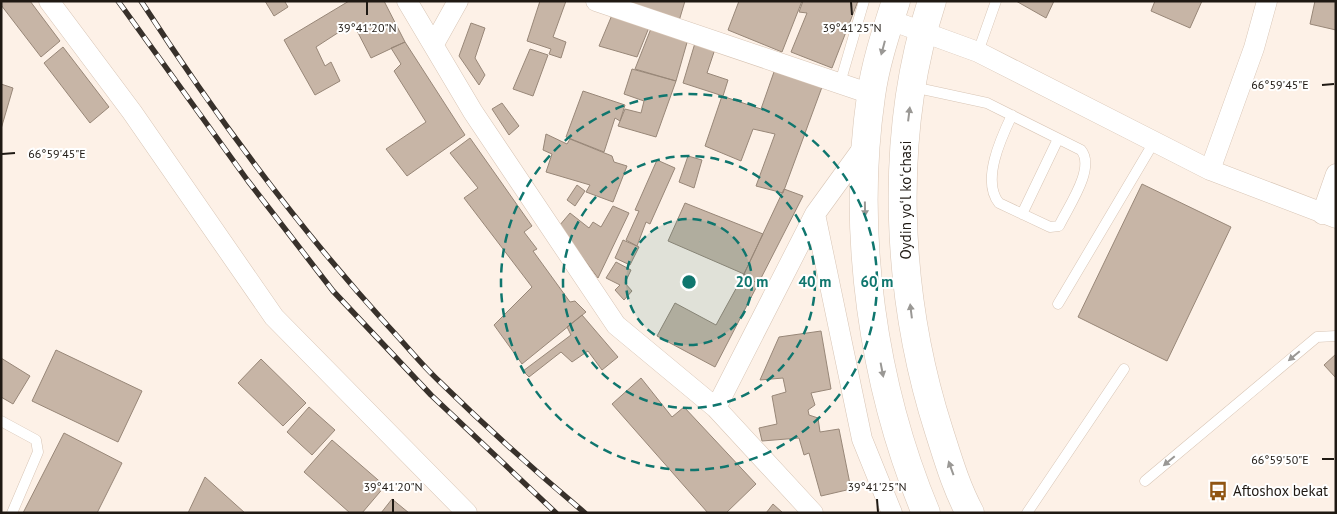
<svg xmlns="http://www.w3.org/2000/svg" width="1337" height="514" font-family="'PT Sans',sans-serif">
	<style>
		.building { fill: #c7b5a6; stroke: #988778 }
		.lines { fill: none; stroke-linecap: round; stroke-linejoin: round }
		.lane-casing { stroke: #d8c5b5; stroke-width: 11 }
		.street-casing { stroke: #d8c5b5; stroke-width: 21 }
		.primary-casing { stroke: #d8c5b5; stroke-width: 29 }
		.lane { stroke: #fff; stroke-width: 10 }
		.street { stroke: #fff; stroke-width: 20 }
		.primary { stroke: #fff; stroke-width: 28 }
		.rail-casing { stroke: #38312b; stroke-width: 5.5 }
		.rail { stroke: #fff; stroke-width: 4; stroke-dasharray: 11; stroke-linecap: butt }
		.oneway { fill: #9a9895 }
		.ticks { fill: none; stroke: #1f1913; stroke-width: 2 }
		.ring { fill: none; stroke: #0f766e; stroke-width: 2.5; stroke-dasharray: 9 6 }
		.labels { text-anchor: middle; stroke-width: 4; stroke-linejoin: round; paint-order: stroke }
		.street-label { font-size: 15px; fill: #1f1913; stroke: #fff }
		.poi-label { font-size: 15px; fill: #1f1913; stroke: #fff; text-anchor: start }
		.ticks-label { font-size: 12px; text-anchor: middle; fill: #1f1913; stroke: #fff; stroke-width: 4; stroke-linejoin: round; paint-order: stroke }
		.centre { fill: #0f766e; stroke: #fff; stroke-width: 2.5 }
		.ring-label { font-size: 15px; text-anchor: middle; font-weight: bold; fill: #0f766e; stroke: #fff; stroke-width: 4; stroke-linejoin: round; paint-order: stroke }
	</style>
	<rect width="100%" height="100%" fill="#fdf1e7"/>
	<path class="building" d="M1 1H30L60 41 41 57 1 5Z
		M265 1H287L285 2 288 7 274 16Z
		M349 1H384L405 42 371 58 353 23 316 47 325 66 331 62 340 81 315 95 284 40Z
		M540 1H566L553 37 566 42 561 58 549 54 551 49 527 41Z
		M627 1H685L679 21Z
		M739 1H802L782 52 728 30Z
		M803 1H858L832 68 791 52 807 13 799 12Z
		M1016 1H1054L1046 18Z
		M1155 1H1202L1190 28 1151 11Z
		M1315 1H1336V30L1310 24Z
		M612 15 650 25 637 57 599 46Z
		M471 23 485 28 475 58 485 75 479 85 459 56Z
		M652 26 688 39 676 81 635 69Z
		M405 42 465 135 407 176 386 149 426 122 394 71 401 64 391 48Z
		M695 43 715 49 707 73 728 80 723 96 683 83Z
		M63 47 109 107 90 123 44 63Z
		M530 49 548 55 533 96 513 89Z
		M632 69 676 81 656 137 618 126 625 109 641 113 644 101 624 94Z
		M775 69 822 87 783 193 756 186 775 134 753 129 741 161 705 146 722 96 761 109Z
		M1 84 13 88 1 129Z
		M583 91 625 105 620 121 615 118 604 152 566 137Z
		M502 103 519 126 509 135 492 109Z
		M546 134 567 144 570 139 612 156 614 162 627 166 613 202 586 192 590 185 546 172 552 154 543 150Z
		M470 138 532 226 524 232 537 249 533 251 570 302 575 301 586 312 522 364 494 325 532 287 464 198 478 188 450 153Z
		M688 156 702 160 694 188 679 182Z
		M657 160 675 168 650 224 646 222 637 246 626 240 639 211 635 210Z
		M1142 184 1231 227 1167 361 1078 317Z
		M577 185 585 191 575 206 567 200Z
		M784 189 803 196 758 284 744 274Z
		M685 203 763 234 744 274 668 241Z
		M613 206 629 213 598 278 559 226 570 213 589 228 593 222 601 227Z
		M623 240 639 247 630 265 615 258Z
		M616 262 631 270 625 283 632 291 624 300 615 290 620 285 606 278Z
		M744 274 758 284 715 367 657 336 675 303 716 325Z
		M582 315 618 357 602 370 588 351 572 362 561 352 529 377 523 371 571 335 567 327Z
		M821 331 831 389 811 393 815 405 808 410 809 415 818 418 820 432 839 429 851 489 821 496 809 453 804 455 799 438 762 441 759 428 777 424 772 396 786 392 783 378 760 380 779 337Z
		M56 350 142 391 118 442 32 401Z
		M1336 354V378L1324 365Z
		M1 358 30 376 13 404 1 397Z
		M261 359 306 403 283 426 238 383Z
		M641 378 672 417 684 407 756 484 726 513H708L612 404Z
		M309 407 335 430 312 455 287 432Z
		M64 433 122 463 97 513H23Z
		M332 440 385 486 362 513H350L304 472Z
		M205 477 245 513H188Z
		M392 499 409 513H381Z
		M773 504 783 513H766Z"/>
	<g class="lines">
		<defs>
			<path id="lane" d="M978 52 996 1
				M840 83 864 1
				M913 87 987 103 1081 150C1096 168 1068 207 1059 226L1050 227 999 203C981 181 1001 138 1012 115
				M1022 214 1058 139
				M1058 304 1154 142
				M1 421 36 440 38 452 12 513
				M1145 481 1317 337 1336 336
				M1027 513 1124 369"/>
			<path id="street" d="M49 1 132 112 274 317 467 513
				M407 1 473 112 616 325 716 408 815 214 865 145
				M596 1 871 94
				M890 20 978 52 1210 170 1336 218
				M434 44 458 1
				M1210 170 1254 48 1267 1
				M815 214 862 439 892 513
				M1322 214 1336 174
				M716 408 813 513"/>
			<path id="primary" d="M896 1C886 32 875 65 871 96 851 234 873 386 926 513
				M932 1C888 136 896 297 939 431 948 459 956 487 970 513"/>
		</defs>
		<use href="#lane" class="lane-casing"/>
		<use href="#street" class="street-casing"/>
		<use href="#primary" class="primary-casing"/>
		<use href="#lane" class="lane"/>
		<use href="#street" class="street"/>
		<use href="#primary" class="primary"/>
		<defs>
			<path id="rail" d="M118 1 248 181 333 291 431 395 556 513
				M141 1C215 115 296 225 388 326 405 344 421 364 439 381 486 427 535 471 585 513"/>
		</defs>
		<use href="#rail" class="rail-casing"/>
		<use href="#rail" class="rail"/>
	</g>
	<defs><path id="oneway-solid" d="M-6-.8H1V-3.2L6.5 0L1 3.2V.8H-6Z" transform="scale(1.25)"/></defs>
	<g class="oneway">
		<use href="#oneway-solid" transform="translate(883 48) rotate(105)"/>
		<use href="#oneway-solid" transform="translate(909 114) rotate(-83)"/>
		<use href="#oneway-solid" transform="translate(865 209) rotate(89)"/>
		<use href="#oneway-solid" transform="translate(911 311) rotate(-97)"/>
		<use href="#oneway-solid" transform="translate(1294 356) rotate(140)"/>
		<use href="#oneway-solid" transform="translate(882 370) rotate(79)"/>
		<use href="#oneway-solid" transform="translate(1169 461) rotate(140)"/>
		<use href="#oneway-solid" transform="translate(951 468) rotate(-110)"/>
	</g>
	<path class="ticks" d="M367 2V15M851 2 852 15M1322 85 1334 84M2 154 15 153M1322 459H1334M393 499V512M877 499 878 512"/>
	<circle cx="689" cy="282" r="63" fill="#0f766e" fill-opacity=".12"/>
	<g class="ring">
		<circle cx="689" cy="282" r="63"/>
		<circle cx="689" cy="282" r="126"/>
		<circle cx="689" cy="282" r="188"/>
	</g>
	<defs>
		<symbol id="bus-bare" viewBox="-9 -9 18 18"><path d="M-5-6H5V4H4V6H2V4H-2V6H-4V4H-5ZM-3.5-4V0h7V-4ZM-3.5 1.2v1.5H-2V1.2ZM2 1.2v1.5H3.5V1.2Z" fill="#905513" stroke="#fff" stroke-width="2.5" paint-order="stroke"/></symbol>
	</defs>
	<g fill-rule="evenodd">
		<use href="#bus-bare" x="1204" y="477" width="28" height="28"/>
	</g>
	<g class="labels">
		<g class="street-label">
			<text transform="translate(906 200) rotate(-90)" y="5">Oydin yoʻl koʻchasi</text>
		</g>
		<g class="poi-label">
			<text x="1233" y="496">Aftoshox bekat</text>
		</g>
	</g>
	<g class="ticks-label">
		<text x="367" y="32">39°41'20"N</text>
		<text x="852" y="32">39°41'25"N</text>
		<text x="1280" y="89">66°59'45"E</text>
		<text x="57" y="158">66°59'45"E</text>
		<text x="1280" y="464">66°59'50"E</text>
		<text x="393" y="491">39°41'20"N</text>
		<text x="877" y="491">39°41'25"N</text>
	</g>
	<circle cx="689" cy="282" r="8" class="centre"/>
	<g class="ring-label">
		<text x="752" y="287">20 m</text>
		<text x="815" y="287">40 m</text>
		<text x="877" y="287">60 m</text>
	</g>
	<rect width="1337" height="514" fill="none" stroke="#1f1913" stroke-width="5"/>
</svg>
